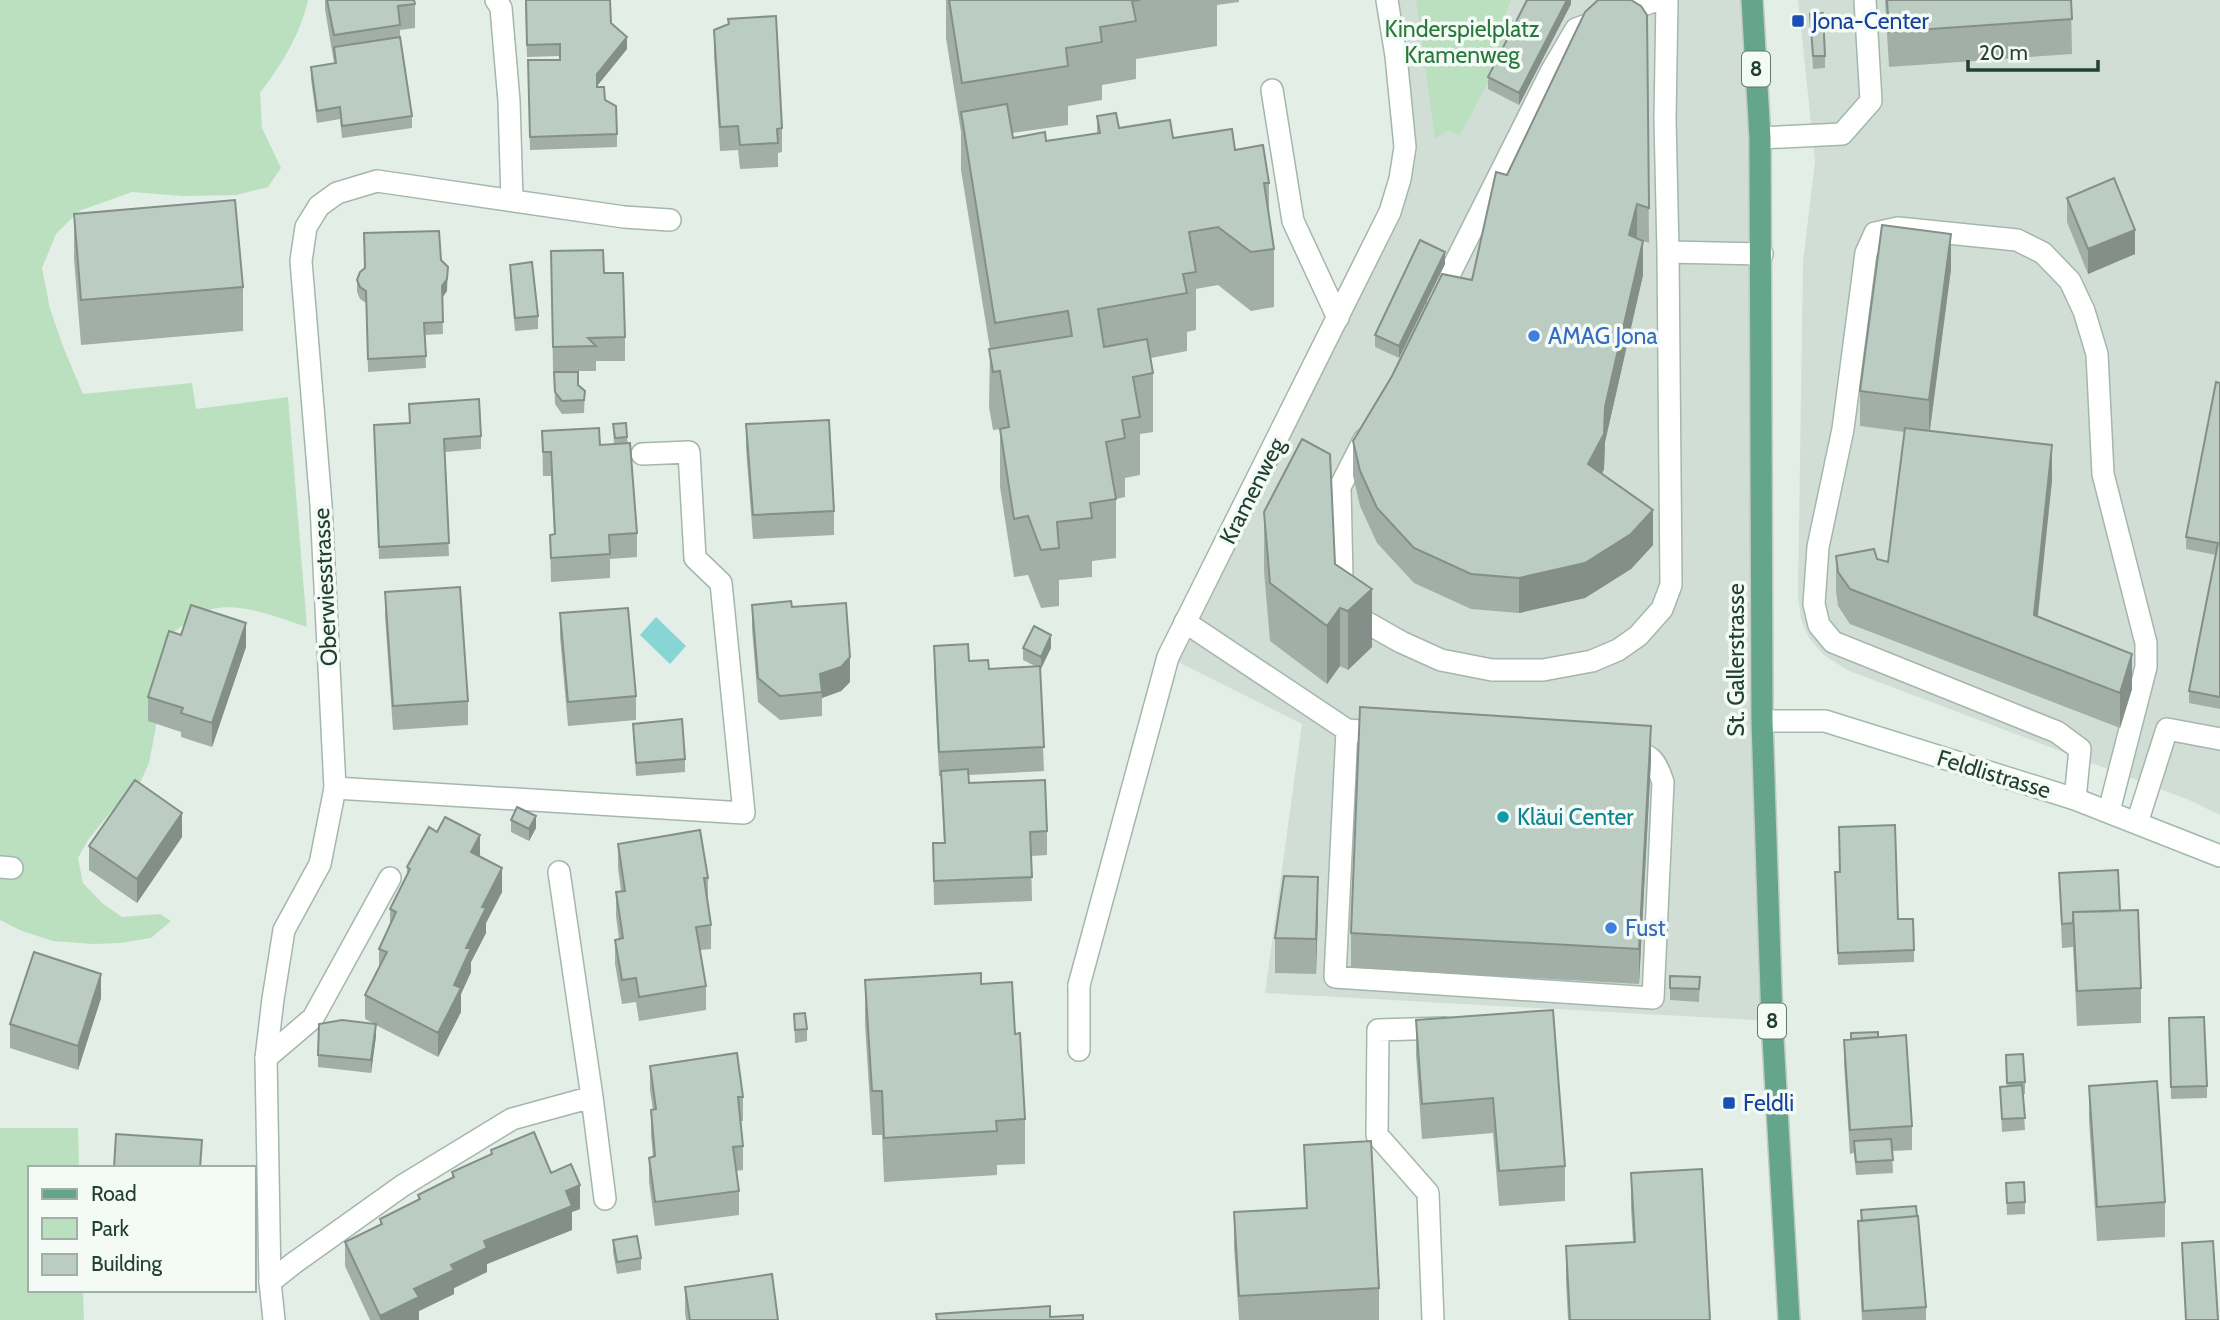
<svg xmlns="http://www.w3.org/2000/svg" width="2220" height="1320" font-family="Cabin,sans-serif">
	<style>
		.built { fill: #d1ded6 }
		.green { fill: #bbe0bf }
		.water { fill: #88d5d5 }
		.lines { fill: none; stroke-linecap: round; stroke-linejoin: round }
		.lane-casing { stroke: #a5b6ad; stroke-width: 24 }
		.street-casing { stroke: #a5b6ad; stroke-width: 24 }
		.secondary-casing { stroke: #a1baad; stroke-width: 24 }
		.primary-casing { stroke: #c1cac6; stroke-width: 24 }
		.lane { stroke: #fff; stroke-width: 21 }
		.street { stroke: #fff; stroke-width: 21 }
		.secondary { stroke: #fff; stroke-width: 21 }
		.primary { stroke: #65a58b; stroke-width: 21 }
		.wall { fill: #a1afa7 }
		.shaded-wall { fill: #838f88 }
		.building { fill: #bbccc2; stroke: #838f88; stroke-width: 2 }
		.transit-dot { fill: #1a4fb4; stroke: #f4faf6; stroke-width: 2.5 }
		.shop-dot { fill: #3f7fe0; stroke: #f4faf6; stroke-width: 2.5 }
		.culture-dot { fill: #0f9aa8; stroke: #f4faf6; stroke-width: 2.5 }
		.labels { text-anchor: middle; stroke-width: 7; stroke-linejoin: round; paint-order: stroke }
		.shield { fill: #f4faf6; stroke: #60786e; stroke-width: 2 }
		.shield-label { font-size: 21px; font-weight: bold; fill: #214033 }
		.transit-label { font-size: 23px; fill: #164399; stroke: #f4faf6; text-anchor: start }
		.park-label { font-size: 23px; fill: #29793c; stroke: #f4faf6 }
		.shop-label { font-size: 23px; fill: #366cbe; stroke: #f4faf6; text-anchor: start }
		.street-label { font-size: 23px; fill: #214033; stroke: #f4faf6 }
		.culture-label { font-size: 23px; fill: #0d838f; stroke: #f4faf6; text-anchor: start }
	</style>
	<rect width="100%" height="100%" fill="#e3eee7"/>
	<path class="built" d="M1387 0H1752L1772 1021 1265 993 1302 724 1168 657 1400 179Z
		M1798 0H2220V815L2189 800 1847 670 1824 655 1809 638 1801 619 1798 595 1803 262 1815 161Z"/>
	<path class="green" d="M0 0H308C301 33 281 66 260 93L262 128 281 168 268 187 236 195 183 196 132 192 79 211 56 234 42 268 50 309 64 349 83 394 192 383 196 409 288 397 307 627C275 617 230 596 197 615 188 620 179 629 170 635L155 732 149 763 139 785 122 798 88 840 78 858 83 883 102 903 122 917 160 914 171 921 151 938 120 943 93 944 53 941 22 931 0 920Z
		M1416 0H1511L1505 15 1519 23 1460 136 1449 130 1435 139Z
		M0 1128H78L79 1168H30V1290H83L84 1320H0Z"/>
	<path class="water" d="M656 617 686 646 670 664 640 635Z"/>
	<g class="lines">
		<defs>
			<path id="lane" d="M496 0 501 8 509 101 512 200
				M1667 0 1665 119 1668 252
				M1272 90 1293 221 1338 318
				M1760 138 1842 134 1871 101 1865 0
				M1437 299 1552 70 1576 29 1657 0
				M1364 440 1340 487 1342 579 1364 621 1401 642 1441 660 1492 670H1543L1592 661 1618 650 1638 636 1662 609 1671 585 1668 252 1762 254
				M1185 622 1347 730 1387 733
				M1347 730 1335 977 1653 998 1663 782C1655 758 1650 753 1625 751
				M335 788 744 813 721 583 695 558 689 452 642 454
				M2075 799 2080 749 2057 732 1833 642 1819 625 1814 604 1818 547 1843 429 1866 253 1875 233 1898 228 2017 240 2043 253 2070 281 2084 311 2097 354 2103 474 2146 643V667L2109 811
				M2137 823 2167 729 2220 739
				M0 867 12 868
				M1079 985V1050
				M266 1058 313 1018 390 878
				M592 1097 605 1199
				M270 1282 294 1263 402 1186 512 1119 592 1097 559 872
				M1433 1320 1428 1193 1377 1135 1378 1030 1445 1028"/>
			<path id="street" d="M1079 985 1168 657 1390 212 1400 179 1405 147 1396 56 1387 0
				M274 1320 270 1282 266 1058 273 999 284 930 320 864 335 788 321 505 301 261 306 227 319 206 337 193 377 181 624 217 670 220"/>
			<path id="secondary" d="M1762 721H1825L2075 799 2220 856"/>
			<path id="primary" d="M1752 0 1760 138 1762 721 1772 1021 1789 1320"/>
		</defs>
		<use href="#lane" class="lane-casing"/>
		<use href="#street" class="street-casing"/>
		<use href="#secondary" class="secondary-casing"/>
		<use href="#primary" class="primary-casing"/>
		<use href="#lane" class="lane"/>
		<use href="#street" class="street"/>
		<use href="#secondary" class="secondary"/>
		<use href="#primary" class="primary"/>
	</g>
	<path class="wall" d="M325 0 415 4V28L400 30V37L412 116V128L342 138 340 119 317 123 311 79V67L334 63 325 9Z
		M525 0 611 23 627 49 597 86 605 100 617 134V147L530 150 528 60H560V56L527 57Z
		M946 0H1239V2L1217 5V46L1136 59V79L1102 85V100L1068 106V125L1012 133 1013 138 1046 141 1097 133V116L1119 128 1235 150 1269 183V216L1274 249V307L1251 311 1218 285 1196 289V330L1187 332V351L1151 358 1153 373V432L1140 434V475L1125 478V497L1116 499V558L1092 561V577L1059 580V606L1041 608 1028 575 1014 577 1000 487V429L993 430 989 407 990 349 961 170V132L946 38Z
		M1571 0V4L1519 105 1488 89V77Z
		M1885 0H2071L2072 54 1889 67Z
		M1810 14 1825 56V68L1813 69Z
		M1647 15 1649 243 1643 241V275L1605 442 1604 469 1602 474 1653 545 1631 569 1585 598 1519 613 1471 609 1414 583 1377 543 1360 506 1353 476V441L1472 280 1507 175Z
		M714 30 782 128V152L778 153V167L740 169 738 150 720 151 714 54Z
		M2067 198 2135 254 2088 274 2067 222Z
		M74 214 243 287V331L81 345 74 259Z
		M551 251 604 273 625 337V361H596V371H553Z
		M441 260 447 291 442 298 443 334 425 335 426 368 368 372 366 303 360 299 357 292V280Z
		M1445 264 1399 358 1375 347V335Z
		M510 265 538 316V329L515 331 510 277Z
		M1951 269 1930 431 2052 480 2038 617 2132 689 2120 728 1850 624 1838 606 1836 591V556L1877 559 1888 562 1905 432 1860 426V391Z
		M554 372 578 385 585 391 584 413 562 414 555 404Z
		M2220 383V709L2189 703V691L2216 555 2186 549V537Z
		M409 404 481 436V449L445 452 449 556 379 559 374 425 409 423Z
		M613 424 627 437 637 533V557L610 559V578L551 582 550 535 554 534 551 476H543L542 431 600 445 614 444Z
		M746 424 834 511V535L753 539 746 448Z
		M1264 512 1335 564 1372 647 1348 670 1340 666 1327 684 1270 641 1264 571Z
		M385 592 468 701V725L393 730 385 616Z
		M752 605 792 607 850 682 841 691 822 698V716L780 720 758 702 752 629Z
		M560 613 636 696V720L568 726 560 637Z
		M181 635 246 647 212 747 181 737V732L148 721V697Z
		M934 646 989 669 1035 666 1023 660V648H1051L1040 669 1044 771 969 775V783L1047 831V855L1031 856 1032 901 934 905 933 843H944L941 776H939L934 670Z
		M633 724 685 759V772L636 776Z
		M1651 760 1639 984 1351 968V933Z
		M511 820 536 828 529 841 511 832Z
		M182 837 137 903 89 870V846Z
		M618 844 708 878V902L711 925V949L700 950 706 986V1010L639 1021 636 1002 622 1004 615 964V940L619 939 616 916V892L621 891 618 868Z
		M480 856 502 892 486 923V933L471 962V972L461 994V1012L438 1057 376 1025V1036L371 1073 318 1067V1055L373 1023 365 1019V995L379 968V949L390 926V909L407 874V867Z
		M2059 873 2141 988V1023L2077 1026 2073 947 2062 948Z
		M1835 884 1898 919 1914 950V962L1838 965Z
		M1318 912 1316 974 1275 973V938Z
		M1670 976 1700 977 1699 1002 1670 1000Z
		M865 980 981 984 1015 1034 1025 1119V1164L997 1165V1175L884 1182 882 1135H872L865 1024Z
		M101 998 78 1070 10 1048V1024Z
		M794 1014 807 1029V1041L795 1043Z
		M2169 1018 2207 1086V1098L2171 1099Z
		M1416 1020 1565 1166V1201L1499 1206 1493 1133 1422 1139 1416 1055Z
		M1878 1037 1912 1126V1150L1892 1151 1893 1173 1856 1175 1854 1153 1850 1154 1844 1064V1040Z
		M2006 1055 2025 1082V1094H2023L2025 1130 2002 1132 2000 1087 2007 1086Z
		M650 1066 743 1097V1121H741L743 1146V1170L736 1171 739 1191V1215L655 1226 649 1182V1158L653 1157 651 1135V1110H653L650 1090Z
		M2089 1086 2165 1202V1237L2097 1241 2089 1120Z
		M1304 1145 1379 1288V1320H1239L1234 1247V1212L1306 1208Z
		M452 1172 551 1173 580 1209 572 1212V1230L487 1264V1272L454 1288V1294L419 1311V1320H370L345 1266V1242L380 1225V1219L418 1200V1195L452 1179Z
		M1631 1173 1710 1320H1568L1566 1281V1246L1633 1242 1631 1208Z
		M2006 1183 2025 1202V1214L2007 1215Z
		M1858 1221 1926 1307V1320H1862L1858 1245Z
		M613 1240 641 1258V1270L617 1274 613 1252Z
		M685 1287 778 1320H686L685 1312Z"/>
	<path class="shaded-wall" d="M1567 0H1571V4L1519 105V93Z
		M627 37V49L597 86V74Z
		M1637 204V239L1629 235Z
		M2135 230V254L2088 274V249Z
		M1951 234V269L1929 435V400Z
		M1643 241V275L1605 442 1604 469 1588 499V464L1605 407Z
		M1445 252V264L1399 358V346Z
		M448 267 447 291 442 298V286Z
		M2052 445V480L2034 650V615Z
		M1653 510V545L1631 569 1585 598 1519 613V578Z
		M1372 589V647L1348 670V611Z
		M1340 608V666L1327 684V626Z
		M246 623V647L212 747V723Z
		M1051 635V648L1041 669V657Z
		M2132 654V689L2120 728V693Z
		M850 657V682L841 691 822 698 820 674Z
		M1651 726V760L1639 984V949Z
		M182 813V837L137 903V879Z
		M536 816V828L529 841V829Z
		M480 835V859L471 852Z
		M502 868V892L486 923V933L471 962V972L461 994V1012L438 1057V1033L466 948 482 907Z
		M1318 877V912L1316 974V939Z
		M101 974V998L78 1070V1046Z
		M376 1024V1036L371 1073V1060Z
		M580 1185V1209L572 1212V1230L487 1264V1272L454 1288V1294L419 1311V1320H380V1316L414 1289 451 1265 484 1241 566 1191Z"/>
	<path class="building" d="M327 0H414L415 4 398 6 400 25 334 35Z
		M526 0H610L611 23 627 37 597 74V87H604L605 100 616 106 617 134 530 137 528 60H560V44L527 45Z
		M949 0H1140L1132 1 1136 21 1100 27 1102 42 1066 48 1068 66 962 83Z
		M1527 0H1567L1519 93 1488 77Z
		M1598 0H1631L1641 6 1647 15 1649 208 1637 204 1629 235 1643 241 1605 407 1604 434 1588 464 1653 510 1631 534 1585 563 1519 578 1471 574 1414 548 1377 508 1360 471 1353 441 1392 376 1442 274 1472 280 1496 172 1507 175 1585 12Z
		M1887 0H2071L2072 19 1889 32Z
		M1823 13 1825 56H1813L1810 14Z
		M776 16 782 128 777 129 778 143 740 145 738 126 720 127 714 30 729 24 728 19Z
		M400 37 412 116 342 126 340 107 317 111 311 67 336 63 334 47Z
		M1007 104 1013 138 1045 132 1046 141 1100 133 1097 116 1116 113 1119 128 1170 120 1173 138 1232 129 1235 150 1263 145 1269 183H1264L1274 249 1251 252 1218 227 1189 232 1196 272 1183 274 1187 293 1098 309 1104 347 1147 339 1153 373 1133 377 1140 417 1122 420 1125 438 1106 442 1116 499 1090 503 1092 518 1057 522 1059 548 1041 550 1028 516 1014 519 1000 429 1009 427 1000 371 993 372 989 349 1072 336 1068 311 995 323 961 112Z
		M2114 178 2135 230 2088 249 2067 198Z
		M235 200 243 287 81 300 74 214Z
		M1882 225 1951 234 1929 400 1860 391Z
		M439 231 441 260 448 267 447 279 442 286 443 322 424 323 426 356 368 359 366 291 360 287 357 280 360 272 365 268 364 233Z
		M1420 240 1445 252 1399 346 1375 335Z
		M603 250 604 273H623L625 337 588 338 596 346 553 347 551 251Z
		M532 262 538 316 515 318 510 265Z
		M554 372H578V385L585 391 584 400 562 401 555 392Z
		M2216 382 2220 383V697L2189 691 2218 543 2186 537Z
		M479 399 481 436 444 439 449 543 379 547 374 425 410 423 409 404Z
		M829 420 834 511 753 515 746 424Z
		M626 423 627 437 615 438 613 424Z
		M599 428 600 445 630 443 637 533 609 535 610 554 551 558 550 535 555 534 551 452H543L542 431Z
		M1905 428 2052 445 2034 615 2132 654 2120 693 1850 589 1838 572 1836 556 1874 549 1877 559 1888 562Z
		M1302 439 1330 454 1335 564 1372 589 1348 611 1340 608 1327 626 1270 583 1264 512Z
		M460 587 468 701 393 706 385 592Z
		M791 601 792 607 846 603 850 657 841 667 820 674 822 692 780 696 758 678 752 605Z
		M191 605 246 623 212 723 181 713 183 708 148 697 169 631 181 635Z
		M628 608 636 696 568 702 560 613Z
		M1034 626 1051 635 1041 657 1023 648Z
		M968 644 969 661 988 660 989 669 1040 666 1044 747 939 752 934 646Z
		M1360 707 1651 726 1639 949 1351 933Z
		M682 719 685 759 636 763 633 724Z
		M968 769 969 783 1045 780 1047 831 1030 832 1032 877 934 881 933 843H945L941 771Z
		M135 780 182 813 137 879 89 846Z
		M517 807 536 816 529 829 511 820Z
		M445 817 480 835 471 852 502 868 482 907 486 908 466 948H471L454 985 461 988 438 1033 365 995 387 952 379 949 396 912 390 909 410 869 407 867 429 827 437 832Z
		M1895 825 1898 919H1913L1914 950 1838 953 1835 872H1840L1839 827Z
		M700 830 708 878H704L711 925 696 927 706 986 639 997 636 978 622 980 615 940 623 938 616 892 625 891 618 844Z
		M2118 870 2120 911 2073 912V923L2062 924 2059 873Z
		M1284 876 1318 877 1316 939 1275 938Z
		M2138 910 2141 988 2077 991 2073 912Z
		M34 952 101 974 78 1046 10 1024Z
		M981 973V984L1012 982 1015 1034 1020 1033 1025 1119 996 1121 997 1131 884 1138 882 1091H872L865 980Z
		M1670 976 1700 977 1699 989 1670 988Z
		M1553 1010 1565 1166 1499 1171 1493 1098 1422 1104 1416 1020Z
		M805 1013 807 1029 795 1030 794 1014Z
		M2204 1017 2207 1086 2171 1087 2169 1018Z
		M342 1020 376 1024 371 1060 318 1055 319 1024Z
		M1878 1032V1037L1851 1039V1033Z
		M1906 1035 1912 1126 1850 1130 1844 1040Z
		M737 1053 743 1097H738L743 1146 733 1147 739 1191 655 1202 649 1158 655 1156 651 1110 656 1109 650 1066Z
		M2023 1054 2025 1082 2007 1083 2006 1055Z
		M2157 1081 2165 1202 2097 1207 2089 1086Z
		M2022 1085 2025 1118 2002 1119 2000 1087Z
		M534 1132 551 1173 571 1164 580 1185 566 1191 572 1206 484 1241 487 1248 451 1265 454 1270 414 1289 419 1297 380 1316 345 1242 382 1224 380 1219 420 1199 418 1195 454 1177 452 1172 492 1154 491 1150Z
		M116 1134 202 1140 200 1168H114Z
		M1891 1139 1893 1160 1856 1162 1854 1141Z
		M1371 1141 1379 1288 1239 1296 1234 1212 1307 1208 1304 1145Z
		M1702 1169 1710 1320H1570L1566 1246 1635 1242 1631 1173Z
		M2024 1182 2025 1202 2007 1203 2006 1183Z
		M1916 1206 1917 1216 1862 1221 1861 1210Z
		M1918 1216 1926 1307 1863 1311 1858 1221Z
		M637 1236 641 1258 617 1262 613 1240Z
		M2213 1241 2218 1320H2186L2182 1243Z
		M772 1274 778 1320H690L685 1287Z
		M1050 1306V1317L1083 1315V1320H937L936 1314Z"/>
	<g class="transit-dot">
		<rect x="1791" y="14" width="14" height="14" rx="3.5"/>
		<rect x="1722" y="1096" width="14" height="14" rx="3.5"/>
	</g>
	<g class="shop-dot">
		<circle cx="1534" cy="336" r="7"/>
		<circle cx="1611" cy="928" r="7"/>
	</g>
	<circle class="culture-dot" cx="1503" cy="817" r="7"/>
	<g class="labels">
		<g class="shield">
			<rect x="1742" y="51.5" width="28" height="35" rx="5"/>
			<rect x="1758" y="1003.5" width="28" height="35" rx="5"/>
		</g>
		<g class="shield-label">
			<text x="1756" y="76">8</text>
			<text x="1772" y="1028">8</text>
		</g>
		<g class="transit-label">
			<text x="1812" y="29">Jona-Center</text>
			<text x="1743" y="1111">Feldli</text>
		</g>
		<g class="park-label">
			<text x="1462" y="37">Kinderspielplatz<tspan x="1462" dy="26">Kramenweg</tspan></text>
		</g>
		<g class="shop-label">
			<text x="1548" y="344">AMAG Jona</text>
			<text x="1625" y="936">Fust</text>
		</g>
		<g class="street-label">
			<text transform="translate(1252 491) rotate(-63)" y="8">Kramenweg</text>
			<text transform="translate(325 587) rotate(-93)" y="8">Oberwiesstrasse</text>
			<text transform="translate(1736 660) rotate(-90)" y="8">St. Gallerstrasse</text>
			<text transform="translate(1994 774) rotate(17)" y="8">Feldlistrasse</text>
		</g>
		<g class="culture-label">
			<text x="1517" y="825">Kläui Center</text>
		</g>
	</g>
	<rect x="28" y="1166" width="228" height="126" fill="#f4faf6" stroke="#a0b0a8" stroke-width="2"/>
	<rect x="42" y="1189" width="35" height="10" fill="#65a58b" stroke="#a0b0a8" stroke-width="2"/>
	<text x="91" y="1201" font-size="21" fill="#214033">Road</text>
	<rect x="42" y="1218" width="35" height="21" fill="#bbe0bf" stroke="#a0b0a8" stroke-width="2"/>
	<text x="91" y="1236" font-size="21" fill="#214033">Park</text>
	<rect x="42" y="1254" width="35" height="21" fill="#bbccc2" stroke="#a0b0a8" stroke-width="2"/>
	<text x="91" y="1271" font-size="21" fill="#214033">Building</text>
	<path d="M1968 60v10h130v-10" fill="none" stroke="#214033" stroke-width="3.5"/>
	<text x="1979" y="60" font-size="21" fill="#214033" stroke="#f4faf6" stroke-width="5" paint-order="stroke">20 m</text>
</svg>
